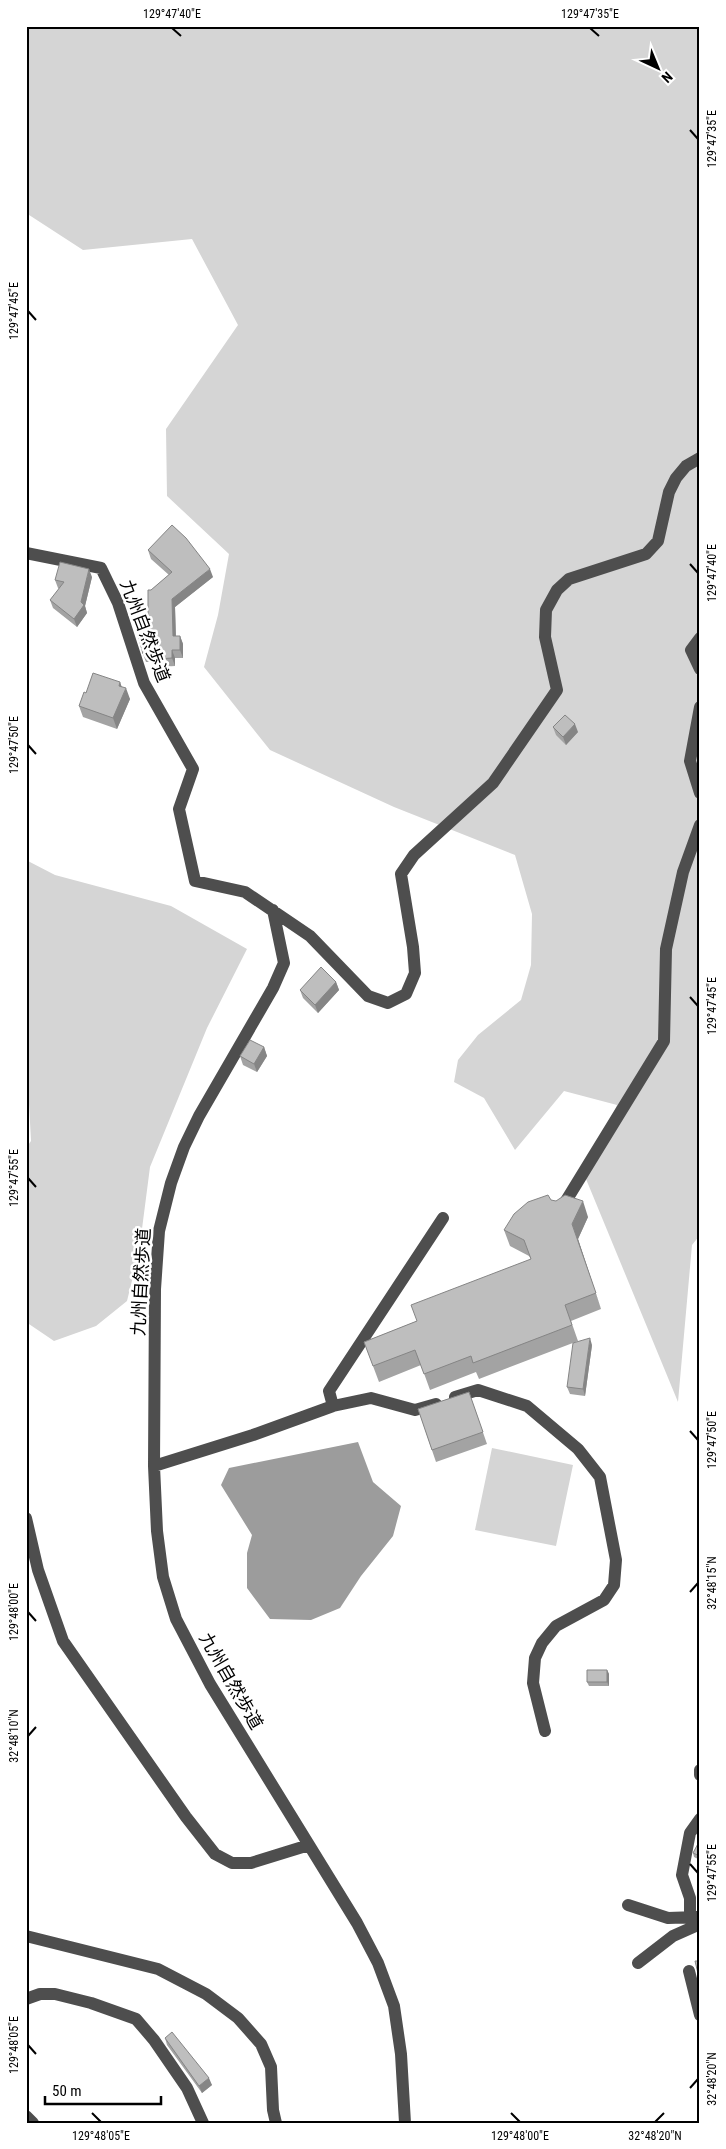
<svg xmlns="http://www.w3.org/2000/svg" width="726" height="2149" font-family="'Roboto Condensed','Noto Sans JP',sans-serif">
	<style>
		.green { fill: #d5d5d5 }
		.water { fill: #9c9c9c }
		.lines { fill: none; stroke-linecap: round; stroke-linejoin: round }
		.minor { stroke: #4e4e4e; stroke-width: 12 }
		.wall { fill: #a3a3a3 }
		.shaded-wall { fill: #858585 }
		.building { fill: #bebebe; stroke: #858585 }
		.ticks { fill: none; stroke: #000; stroke-width: 2 }
		.labels { text-anchor: middle; stroke-width: 5; stroke-linejoin: round; paint-order: stroke }
		.street-label { font-size: 18px; fill: #000; stroke: #fff }
		.neatline { fill: none; stroke: #000; stroke-width: 2 }
		.ticks-label { font-size: 12px; text-anchor: middle; fill: #000 }
	</style>
	<rect width="100%" height="100%" fill="#fff"/>
	<path class="green" d="M26 26H700V1235L692 1245 678 1402 586 1179 617 1105 564 1091 515 1150 484 1098 454 1082 458 1060 478 1035 521 1000 531 965 532 914 515 855 394 807 270 750 204 667 218 615 229 554 167 496 166 429 238 325 192 239 83 250 26 213Z
		M26 860 55 875 171 906 247 949 207 1028 150 1167 139 1252 127 1301 96 1326 54 1341 26 1322V1148L31 1141 26 1048Z
		M492 1448 573 1465 556 1546 475 1530Z"/>
	<path class="water" d="M358 1442 373 1482 401 1506 393 1536 361 1576 340 1608 311 1620 270 1619 247 1588V1553L252 1535 221 1485 229 1468Z"/>
	<g class="lines">
		<path class="minor" d="M26 553 101 568 118 603 144 683 193 769 179 809 195 881 245 892 310 936 368 996 388 1003 406 994 415 973 413 947 401 874 414 855 493 783 557 690 545 637 546 610 557 590 569 579 646 554 658 541 669 492 676 478 686 466 700 458
			M700 638 691 650 700 669
			M700 707 690 761 700 793
			M273 910 284 963 273 988 199 1116 184 1147 171 1183 159 1231 155 1289 154 1466 157 1531 163 1577 176 1619 210 1684 357 1923 378 1963 394 2006 401 2054 405 2123
			M561 1209 664 1041 666 949 683 872 700 825
			M455 1397 478 1390 527 1406 578 1449 600 1477 616 1560 614 1585 604 1600 556 1626 542 1643 535 1658 533 1683 545 1731
			M333 1406 329 1391 443 1218
			M154 1466 253 1435 333 1406 371 1398 415 1410 436 1404
			M26 1518 38 1570 63 1641 186 1817 215 1854 232 1863H251L309 1845
			M700 1770V1775
			M628 1905 668 1918 697 1917
			M690 1917V1898L682 1875 690 1833 700 1819
			M26 1936 158 1969 206 1994 238 2018 261 2044 271 2067 273 2110 276 2123
			M638 1963 673 1936 700 1924
			M689 1971 700 2015
			M26 1999 40 1994H55L91 2003 136 2019 154 2040 187 2088 203 2123
			M26 2116 33 2123"/>
	</g>
	<path class="wall" d="M148 550 213 577 175 607 176 636H180L183 644V658H175V666L160 667 158 662H146L143 654 148 635 151 590 169 575 151 559Z
		M92 577 85 606 87 613 77 627 53 608 50 600 59 589 58 588 55 580Z
		M120 682 121 687 130 699 117 729 83 717 79 706 86 693Z
		M553 727 578 732 566 745 556 735Z
		M336 982 339 990 318 1013 303 998 300 990Z
		M264 1047 267 1056 257 1072 243 1065 240 1056Z
		M551 1200 588 1217 578 1239 601 1309 571 1321 578 1341 479 1379 476 1372 430 1390 421 1365 379 1382 364 1342 417 1321 531 1259 529 1256 510 1246 504 1230Z
		M592 1345 585 1396 570 1394 567 1387Z
		M469 1392 487 1444 436 1462 418 1409Z
		M607 1670 609 1674V1686H589L587 1682Z
		M700 1840V1860L694 1857 693 1853Z
		M165 2038 212 2085 202 2093 167 2045Z"/>
	<path class="shaded-wall" d="M89 569 92 577 85 606 87 613 77 627 74 619 81 602Z
		M210 569 213 577 175 607 176 644 173 636 172 599Z
		M180 636 183 644V658L180 650Z
		M172 650 175 658V666L172 658Z
		M120 682 124 693 126 688 130 699 117 729 113 718Z
		M575 724 578 732 566 745 563 737Z
		M336 982 339 990 318 1013 315 1005Z
		M264 1047 267 1056 257 1072 254 1064Z
		M583 1201 588 1217 578 1239 601 1309 572 1224Z
		M590 1338 592 1345 585 1396 583 1389Z
		M607 1670 609 1674V1686L607 1682Z
		M209 2078 212 2085 202 2093 199 2086Z"/>
	<path class="building" d="M172 525 186 538 210 569 172 599 173 636H180V650H172V658L157 659 156 654H143L138 635H148V590H151L172 572 148 550Z
		M60 562 89 569 81 602 84 605 74 619 50 600 64 582 55 580Z
		M93 673 120 682 119 686 126 688 113 718 79 706 84 692 86 693Z
		M565 715 575 724 563 737 553 727Z
		M321 967 336 982 315 1005 300 990Z
		M250 1040 264 1047 254 1064 240 1056Z
		M548 1195 551 1200 556 1201 565 1195 583 1201 572 1224 596 1293 565 1305 572 1325 473 1363 471 1356 424 1374 415 1350 373 1366 364 1342 417 1321 411 1305 531 1259 524 1240 504 1230 514 1214 528 1202Z
		M590 1338 583 1389 567 1387 573 1343Z
		M469 1392 483 1432 432 1450 418 1409Z
		M587 1670H607V1682H587Z
		M700 1840V1856L693 1853Z
		M695 1961H700V1982Z
		M172 2032 209 2078 199 2086 165 2038Z"/>
	<path class="ticks" d="M172 28 181 36M590 28 599 36M690 130 698 139M28 311 36 320M690 564 698 573M28 745 36 754M690 997 698 1006M28 1178 36 1187M690 1431 698 1440M690 1592 698 1583M28 1612 36 1621M28 1736 36 1727M690 1864 698 1873M28 2045 36 2054M690 2088 698 2079M92 2113 101 2122M511 2113 520 2122M655 2122 664 2113"/>
	<g class="labels">
		<g class="street-label">
			<text transform="translate(145 631) rotate(69)" y="6">九州自然歩道</text>
			<text transform="translate(141 1282) rotate(-87)" y="6">九州自然歩道</text>
			<text transform="translate(231 1681) rotate(60)" y="6">九州自然歩道</text>
		</g>
	</g>
	<rect width="726" height="2149" fill="none" stroke="#ffffff" stroke-width="55"/>
	<g transform="translate(658 68) rotate(136)" stroke="#ffffff" stroke-width="4" paint-order="stroke">
	<path d="M0-4L9 19L0 12L-9 19Z" fill="#000000"/>
	<text y="-8" font-size="14" font-weight="bold" text-anchor="middle" fill="#000000">N</text>
	</g>
	<path d="M45 2096v8h116v-8" fill="none" stroke="#000000" stroke-width="2.5"/>
	<text x="52" y="2096" font-size="15" fill="#000000" stroke="#ffffff" stroke-width="4" paint-order="stroke">50 m</text>
	<rect x="28" y="28" width="670" height="2094" class="neatline"/>
	<g class="ticks-label">
		<text x="172" y="18">129°47'40"E</text>
		<text x="590" y="18">129°47'35"E</text>
		<text transform="translate(712 139) rotate(-90)" y="4">129°47'35"E</text>
		<text transform="translate(14 311) rotate(-90)" y="4">129°47'45"E</text>
		<text transform="translate(712 573) rotate(-90)" y="4">129°47'40"E</text>
		<text transform="translate(14 745) rotate(-90)" y="4">129°47'50"E</text>
		<text transform="translate(712 1006) rotate(-90)" y="4">129°47'45"E</text>
		<text transform="translate(14 1178) rotate(-90)" y="4">129°47'55"E</text>
		<text transform="translate(712 1440) rotate(-90)" y="4">129°47'50"E</text>
		<text transform="translate(712 1583) rotate(-90)" y="4">32°48'15"N</text>
		<text transform="translate(14 1612) rotate(-90)" y="4">129°48'00"E</text>
		<text transform="translate(14 1736) rotate(-90)" y="4">32°48'10"N</text>
		<text transform="translate(712 1873) rotate(-90)" y="4">129°47'55"E</text>
		<text transform="translate(14 2045) rotate(-90)" y="4">129°48'05"E</text>
		<text transform="translate(712 2079) rotate(-90)" y="4">32°48'20"N</text>
		<text x="101" y="2140">129°48'05"E</text>
		<text x="520" y="2140">129°48'00"E</text>
		<text x="655" y="2140">32°48'20"N</text>
	</g>
</svg>
